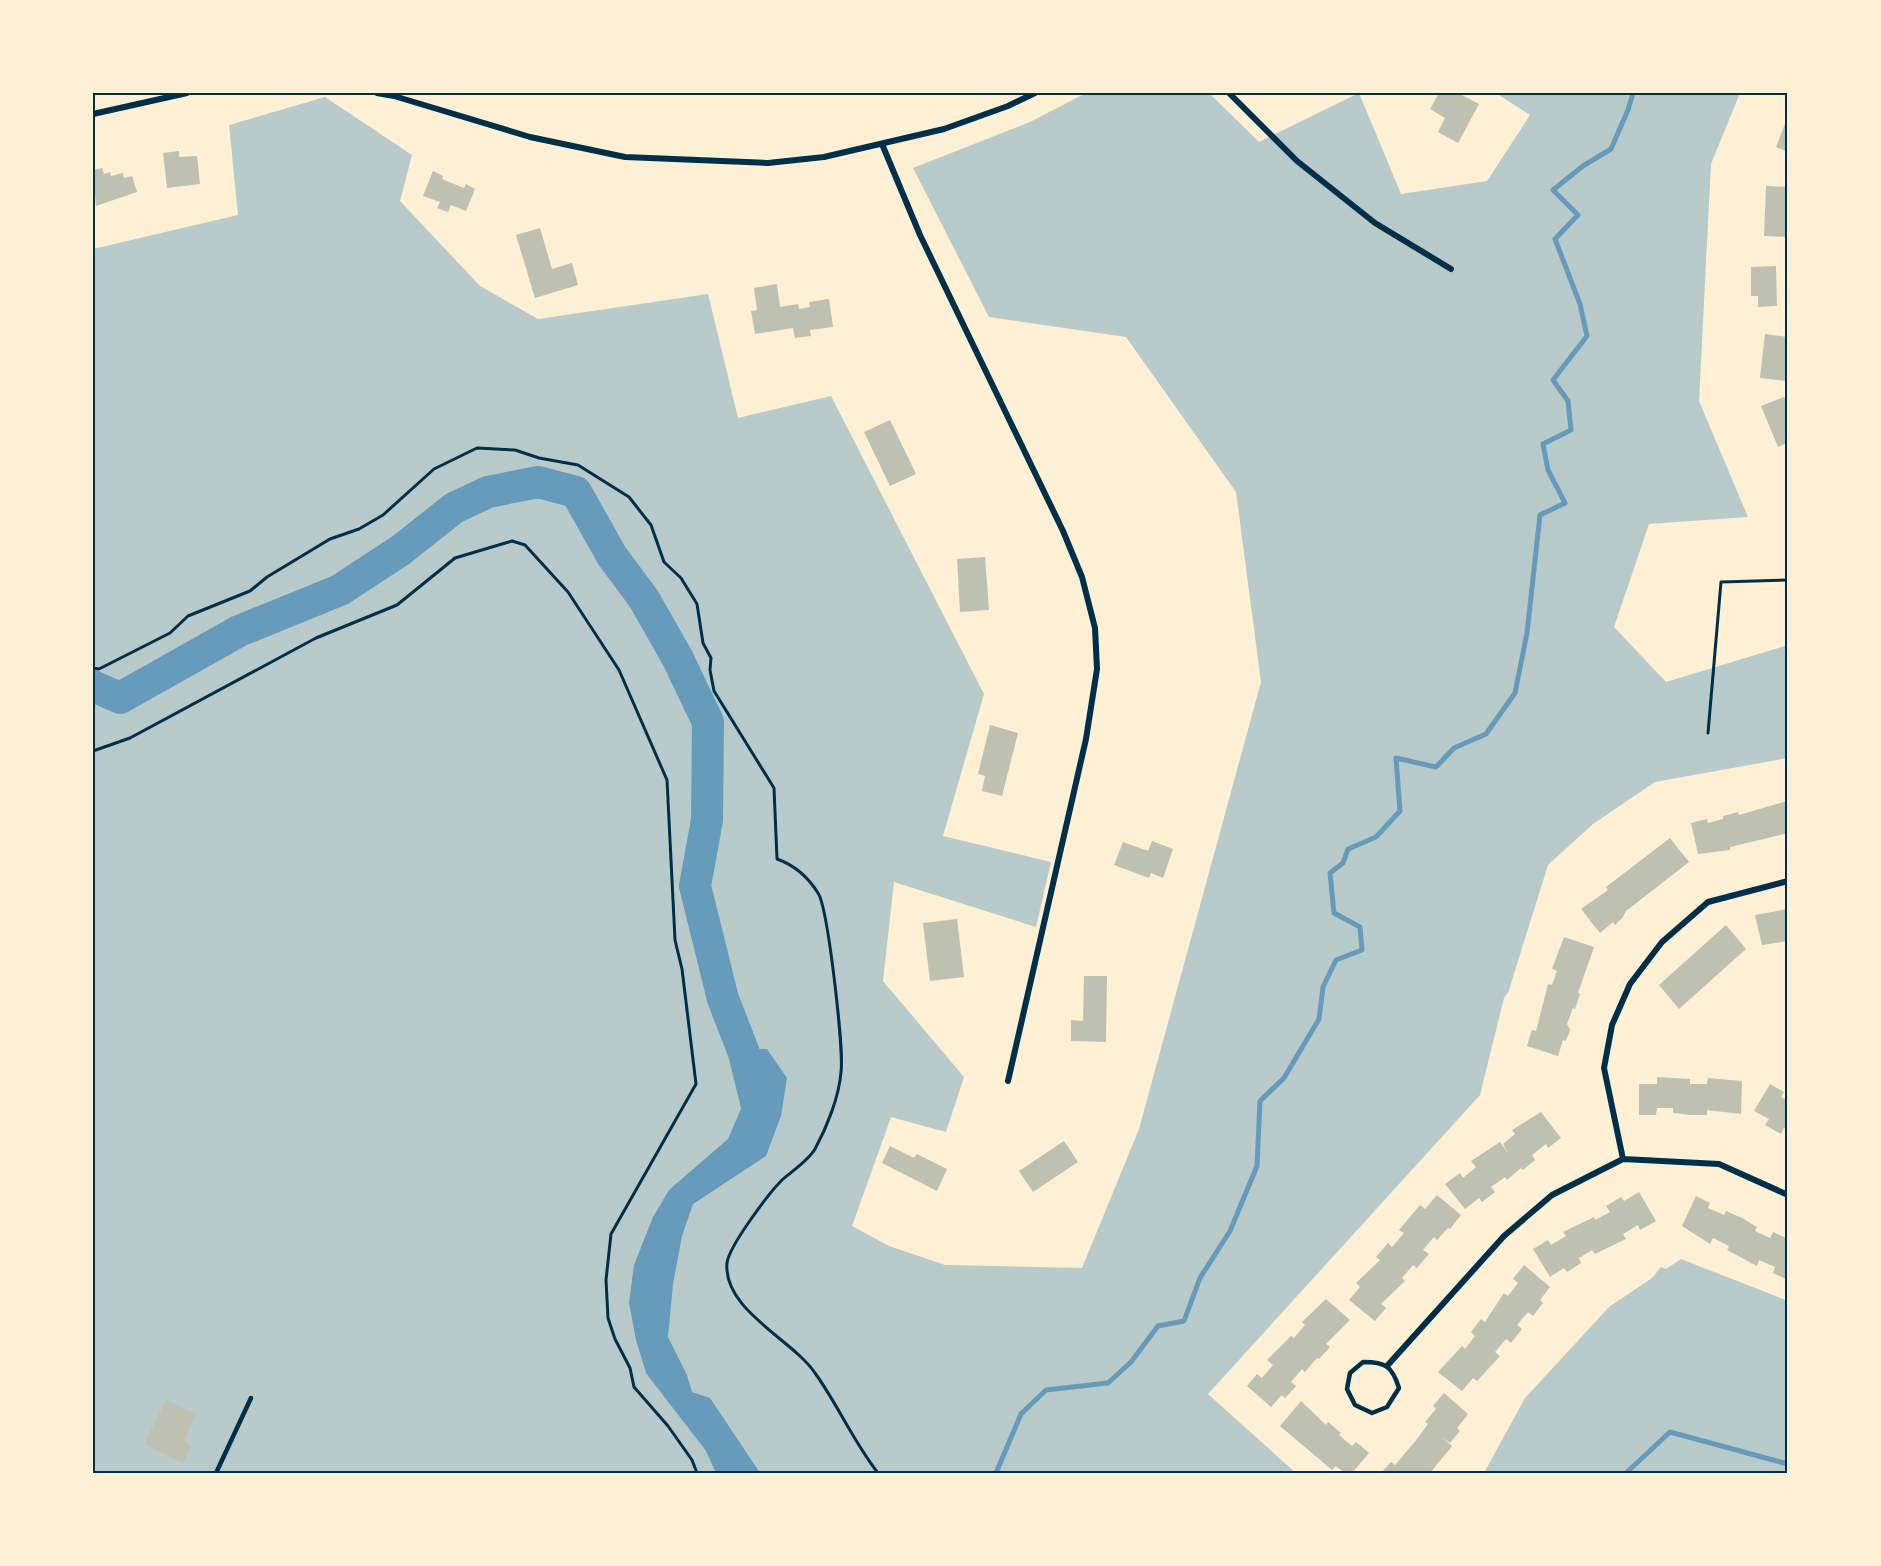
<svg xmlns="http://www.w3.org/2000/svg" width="1881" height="1566" font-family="'Alegreya Sans',sans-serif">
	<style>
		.green { fill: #b9caca }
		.water { fill: #669bbc }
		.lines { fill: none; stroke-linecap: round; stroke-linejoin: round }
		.stream { stroke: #669bbc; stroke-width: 5 }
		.river { stroke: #669bbc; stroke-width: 32 }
		.building { fill: #bec0b2 }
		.path { stroke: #003049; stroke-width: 3 }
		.service { stroke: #003049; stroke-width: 4.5 }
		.minor { stroke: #003049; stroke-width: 6 }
		.neatline { fill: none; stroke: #003049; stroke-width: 2 }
	</style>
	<rect width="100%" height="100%" fill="#fdf0d5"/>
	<path class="green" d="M1086 93H1209L1259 142 1359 93 1401 194 1487 181 1530 115 1496 93H1740L1711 164 1699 401 1748 517 1649 524 1614 627 1666 682 1788 645V758L1655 782 1593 824 1548 865 1508 993 1504 998 1480 1095 1208 1394 1296 1473H93V249L238 215 229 125 325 97 412 155 400 201 480 286 538 319 708 294 738 418 831 396 984 694 943 836 1051 862 1036 927 894 882 883 981 964 1077 946 1132 891 1117 852 1226 889 1246 945 1265 1082 1268 1139 1129 1261 682 1236 492 1126 337 989 317 913 168 1030 122Z
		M1681 1259 1788 1301V1473H1484L1525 1398 1609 1307 1652 1278 1661 1267 1666 1269Z"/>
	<path class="water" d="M767 1049 787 1078 781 1116 766 1156 693 1204 682 1236 673 1284 668 1337 687 1375 692 1392 710 1398 760 1473H716L706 1451 646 1373 636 1340 629 1303 634 1265 653 1217 669 1190 728 1139 741 1109 729 1050Z"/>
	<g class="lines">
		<path class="stream" d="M93 702 109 694
			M996 1473 1021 1414 1046 1390 1108 1383 1131 1362 1158 1326 1184 1321 1200 1278 1230 1231 1257 1166 1260 1101 1284 1078 1319 1019 1323 987 1336 960 1362 950 1360 927 1334 913 1330 873 1343 863 1348 849 1376 837 1400 811 1396 758 1436 767 1454 748 1486 734 1515 693 1527 633 1540 515 1565 503 1548 470 1543 444 1571 430 1568 401 1553 380 1587 336 1580 304 1555 239 1578 215 1553 190 1583 166 1611 149 1628 110 1633 93
			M1626 1473 1670 1432 1788 1464"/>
		<path class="river" d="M93 686 120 698 239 631 340 590 401 550 454 508 488 492 538 482 576 492 612 556 644 599 678 659 708 722 707 820 695 886 723 999 744 1053 753 1090"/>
	</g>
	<path class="building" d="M1439 93H1458L1479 104 1458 143 1438 132 1445 118 1430 109Z
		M1788 116V152L1776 147Z
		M179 151V157L197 156 200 184 167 188 163 153Z
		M102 168 104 174 110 172 111 176 123 173 124 178 132 176 137 192 96 206 93 170Z
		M433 171 443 176 442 179 464 188 466 184 475 189 466 211 451 205 448 212 437 208 440 202 423 196Z
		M1766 186 1788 187V237L1764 236Z
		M540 228 552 269 572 263 578 285 535 298 516 235Z
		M1776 266 1777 306 1758 307V296H1751V267Z
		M777 284 780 307 798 304 799 309 810 307 809 302 829 299 833 327 810 330 811 336 795 338 793 328 755 334 751 311 757 310 754 288Z
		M1765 334 1788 337V381L1760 378Z
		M1784 397 1788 407V443L1778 447 1761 406Z
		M890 420 916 474 890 486 864 432Z
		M985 557 989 610 960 612 957 559Z
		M990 725 1018 733 1002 796 982 791 985 776 978 774Z
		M1787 801 1788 833 1730 847V850L1698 854 1691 823 1707 819 1708 823 1723 819V816L1738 812 1739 815Z
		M1670 838 1689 862 1626 911 1623 917 1615 925 1613 922 1600 933 1581 909 1608 890 1606 887Z
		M1152 841 1173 849 1163 878 1151 873 1149 878 1114 865 1123 842 1148 851Z
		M1788 909V941L1762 945 1755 915Z
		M957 919 964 977 930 981 923 923Z
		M1726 925 1746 949 1679 1009 1659 985Z
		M1564 937 1594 947 1578 993 1580 994 1575 1009 1573 1008 1567 1024 1570 1030 1566 1041 1563 1040 1558 1056 1527 1046 1532 1030 1536 1031 1548 984 1552 985 1557 971 1552 969Z
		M1084 976H1107L1106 1042 1071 1041V1020L1083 1021Z
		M1657 1077 1690 1079V1084H1707L1708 1078 1742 1081 1741 1114 1707 1110V1115H1690L1673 1113V1108H1657L1656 1115H1639V1084H1657Z
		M1770 1084 1784 1092 1781 1097 1788 1101V1131L1784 1128 1781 1134 1765 1125 1769 1119 1754 1111Z
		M1541 1112 1561 1138 1548 1148 1546 1144 1532 1155 1535 1160 1523 1170 1521 1168 1507 1180 1505 1177 1491 1187 1495 1192 1482 1202 1479 1198 1465 1209 1445 1184 1460 1173 1463 1178 1476 1167 1471 1161 1500 1142 1508 1153 1503 1144 1515 1134 1512 1130Z
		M1064 1141 1078 1162 1033 1192 1019 1171Z
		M890 1146 914 1158 917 1154 947 1169 937 1191 882 1163Z
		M1639 1192 1656 1221 1640 1230 1638 1225 1623 1234 1626 1239 1595 1254 1592 1250 1579 1258 1581 1263 1567 1272 1564 1268 1550 1277 1533 1249 1548 1240 1551 1245 1566 1236 1563 1232 1594 1217 1595 1220 1610 1212 1606 1206 1621 1197 1624 1201Z
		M1437 1195 1461 1215 1450 1229 1448 1228 1437 1240 1434 1237 1423 1250 1429 1254 1417 1268 1413 1265 1402 1278 1405 1281 1381 1304 1386 1308 1375 1321 1349 1300 1360 1287 1356 1283 1380 1260 1376 1257 1388 1243 1392 1247 1404 1233 1399 1230 1420 1205 1425 1209Z
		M1696 1196 1710 1203 1708 1208 1724 1215 1726 1211 1742 1218 1757 1227 1755 1231 1770 1238 1773 1232 1788 1239V1280L1773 1273 1775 1267 1759 1260 1757 1266 1727 1250 1729 1246 1713 1238 1710 1244 1682 1226Z
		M1524 1265 1550 1287 1540 1300 1543 1303 1533 1316 1528 1312 1517 1325 1522 1329 1511 1343 1506 1339 1495 1352 1500 1356 1477 1381 1473 1378 1462 1391 1438 1372 1462 1346 1465 1349 1475 1336 1471 1332 1481 1319 1485 1322 1504 1293 1508 1296 1518 1283 1513 1279Z
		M1326 1299 1350 1320 1326 1344 1330 1347 1319 1359 1317 1358 1305 1372 1302 1369 1291 1382 1296 1386 1285 1398 1282 1395 1271 1407 1247 1386 1257 1374 1262 1378 1273 1365 1267 1360 1291 1336 1294 1338 1305 1325 1302 1322Z
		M1444 1393 1468 1414 1457 1428 1460 1431 1450 1443 1442 1437 1452 1446 1430 1473H1381L1391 1462 1395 1465 1417 1439 1428 1424 1425 1422 1436 1409 1433 1406Z
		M166 1400 196 1414 184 1440 191 1447 183 1463 144 1444Z
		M1301 1401 1326 1425 1328 1422 1341 1433 1339 1435 1352 1446 1356 1442 1369 1453 1352 1473H1345L1336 1466 1332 1470 1280 1426Z"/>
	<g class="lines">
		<path class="path" d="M93 668 99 669 170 633 188 616 250 591 267 577 330 539 359 529 383 515 434 469 477 448 515 450 539 458 578 465 629 497 651 525 664 562 681 578 697 604 703 643 711 658 710 670 714 691 774 788 777 859C794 865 808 877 818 893 828 908 844 1050 841 1072 839 1097 827 1127 815 1149 808 1161 792 1171 782 1180 769 1193 729 1246 727 1263 723 1310 792 1339 815 1373 838 1405 853 1441 878 1473
			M1708 733 1721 582 1788 580
			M93 751 130 738 316 638 397 605 455 558 512 541 525 545 568 592 619 670 667 780 675 940 682 969 696 1084 611 1234 606 1280 608 1318 615 1339 630 1368 634 1387 668 1426 692 1460 697 1473"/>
		<path class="service" d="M1363 1362C1386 1362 1392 1366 1399 1388L1387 1407 1372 1413 1355 1405 1347 1389 1350 1373Z
			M216 1473 251 1398"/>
		<path class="minor" d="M377 93 394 96 530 137 625 157 768 163 824 157 944 129 1008 106 1035 93
			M1229 93 1297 161 1375 223 1451 269
			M93 114 187 93
			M882 144 920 235 1063 531 1082 577 1095 628 1097 669 1086 739 1008 1081
			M1623 1159 1604 1068 1612 1025 1630 984 1662 942 1708 902 1788 881
			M1387 1366 1504 1236 1552 1195 1623 1159 1719 1164 1788 1195"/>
	</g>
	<rect width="1881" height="1566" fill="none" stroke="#fdf0d5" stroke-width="189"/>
	<rect x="94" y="94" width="1692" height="1378" class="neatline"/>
</svg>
